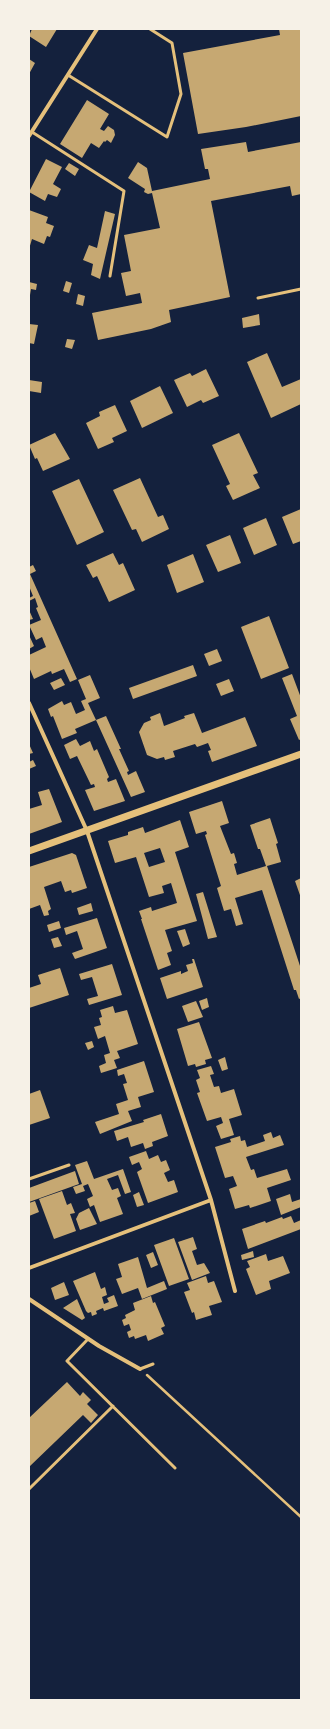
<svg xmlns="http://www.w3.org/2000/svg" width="330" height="1729" font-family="Poppins,sans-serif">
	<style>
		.building { fill: #c6a872; fill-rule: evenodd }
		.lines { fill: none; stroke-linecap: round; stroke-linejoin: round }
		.path { stroke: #e5c07b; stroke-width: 2.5 }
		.service { stroke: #e5c07b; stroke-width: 3 }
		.minor { stroke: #e5c07b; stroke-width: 4 }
		.tertiary { stroke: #e5c07b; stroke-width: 7 }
	</style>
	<rect width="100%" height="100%" fill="#14213d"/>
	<path class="building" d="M32 29H57L46 47 29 36Z
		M279 29H301V116L246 127 198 134 183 53 280 35Z
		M29 59 35 63 29 74Z
		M87 100 109 114 100 129 104 131 108 126 114 130 115 135 111 143 107 140 105 142 104 141 99 148 91 143 82 158 60 144Z
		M246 142 248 152 301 142V194L292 196 290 186 211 201 230 297 169 310 171 322 151 329 98 340 92 313 142 303 140 293 126 296 121 273 131 271 124 235 160 228 152 193 148 194 144 192 145 189 128 178 138 162 147 168 152 191 210 179 208 169H205L201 149Z
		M46 159 62 167 53 184 61 189 57 197 48 194 45 201 29 192Z
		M69 163 79 169 75 176 65 169Z
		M29 210 48 217 46 223 54 226 50 237 47 236 44 244 32 239 29 249Z
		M105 211 115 214 100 279 91 275 93 264 83 260 89 245 97 248Z
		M66 281 72 283 69 293 63 291Z
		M29 282 37 284 36 290 31 289 30 295Z
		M78 294 85 296 83 306 76 304Z
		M259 314 260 325 243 328 242 318Z
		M29 324 38 325 34 344 29 343Z
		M67 339 75 340 72 349 65 347Z
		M267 353 282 387 301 379V404L271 418 247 362Z
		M206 369 219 396 203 403 201 400 187 407 174 380 190 373 192 376Z
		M29 380 42 382 41 393 29 391Z
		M160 386 173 413 142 428 130 401Z
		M115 405 127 431 112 438 114 442 98 449 86 423 100 416 99 412Z
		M55 433 70 459 43 471 37 458 35 459 29 445Z
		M239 433 258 473 253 475 260 488 233 500 226 486 230 484 212 445Z
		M140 478 158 517 163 515 169 529 142 542 136 529 132 530 113 490Z
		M79 479 104 532 77 545 52 491Z
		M301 509V541L293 544 282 517Z
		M266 518 277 545 254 555 243 528Z
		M230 535 241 563 218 572 206 545Z
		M113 553 119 565 123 563 135 590 109 602 97 576 93 578 86 565Z
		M193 554 204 582 177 593 167 565Z
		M33 565 36 571 30 574 77 679 70 682 64 669 52 674 51 671 34 679 29 667V655L46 647 42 637 36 640 29 625 41 620 36 608 38 607 35 598 29 601V598L33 596 29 586V567Z
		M29 610 33 619 29 620Z
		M269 616 289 668 261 679 241 627Z
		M29 635 34 646 29 649Z
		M217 649 222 661 209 666 204 654Z
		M193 665 197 676 133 699 129 688Z
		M292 674 301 698V739L299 740 290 719 297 716 282 678Z
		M90 675 100 698 88 703 96 720 75 729 77 733 62 739 53 716 51 717 48 709 62 701 64 705 71 702 76 714 85 710 81 701 86 699 78 680Z
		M61 678 65 685 54 690 50 683Z
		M229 679 234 691 221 696 216 684Z
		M160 713 164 726 185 718 184 716 194 713 202 733 245 717 257 746 212 762 208 751 211 750 208 743 197 747 195 744 173 751 175 757 165 760 164 757 157 759 147 755 139 732 144 723 151 720 150 717Z
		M106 716 121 749H119L129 771 127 772 128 775 136 771 145 792 131 797 96 720Z
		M76 739 80 746 90 741 94 751 97 749 109 777 107 779 108 782 116 779 125 801 94 811 85 790 95 787 94 784 91 785 77 756 70 759 64 745Z
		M29 744 33 753 29 754Z
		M33 760 36 766 29 769V762Z
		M49 789 62 822 29 834V809L42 805 38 792Z
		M222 801 229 823 220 826 231 854 234 853 237 863 234 864 237 875 266 866 260 849H258L250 825 270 818 278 843 276 844 281 862 267 866 301 969V998L299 999 296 990H294L262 890 235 898 243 924 236 926 231 909 224 911 217 888 221 886 205 835 207 834 206 831 196 834 189 812Z
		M180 820 189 847 175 852 197 921 165 930 172 951 167 953 171 965 158 970 141 919H142L139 911 151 907 152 911 177 903 171 883 162 886 164 893 149 897 136 857 115 863 108 841 128 835V832L143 827 145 833ZM160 848 165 862 149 867 144 853Z
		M72 853 76 855 87 888 72 893 71 890 65 892 61 881 44 887 51 909 48 911 49 915 44 916 40 905 29 909V867Z
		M301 878V898L295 881Z
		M203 892 217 937 208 939 196 894Z
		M91 903 93 911 79 915 77 908Z
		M97 918 107 948 75 959 72 953 83 949 77 931 66 935 64 928Z
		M59 921 61 928 49 932 47 925Z
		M185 929 190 944 183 947 177 931Z
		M58 937 62 946 54 948 51 939Z
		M192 959H194L203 987 167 999 160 978 181 971V974L188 971 186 965 193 963Z
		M112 964 122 995 89 1005 87 999 98 996 92 977 81 980 79 974Z
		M60 968 69 995 29 1008V988L41 984 38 975Z
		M207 998 209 1007 202 1010 199 1001Z
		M196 1001 203 1017 188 1022 182 1006Z
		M113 1006 115 1013 127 1010 138 1044 117 1051 120 1058 114 1060 117 1068 101 1073 99 1066 106 1063 104 1055 110 1053 105 1036 98 1039 94 1027 101 1025 99 1018 102 1017 100 1010Z
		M199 1022 212 1058 205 1060 206 1064 196 1067 195 1064 188 1066 177 1029Z
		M92 1041 94 1047 88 1050 85 1043Z
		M225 1057 228 1069 222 1071 218 1060Z
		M144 1061 154 1092 138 1097 141 1107 128 1111 132 1121 100 1134 95 1122 119 1114 116 1104 128 1100 123 1084 127 1083 124 1074 118 1076 117 1070Z
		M211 1066 214 1074 210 1075 214 1087 219 1086 221 1093 234 1089 242 1115 229 1119 234 1135 221 1139 216 1126 223 1123 221 1117 207 1121 197 1093 200 1092 196 1080 200 1078 197 1070Z
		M40 1090 50 1118 29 1125V1094Z
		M161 1114 168 1136 152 1142 153 1146 145 1149 143 1143 131 1147 128 1137 117 1141 114 1131 144 1122 143 1120Z
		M271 1132 273 1138 280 1135 284 1145 246 1157 251 1170 254 1169 257 1178 287 1169 291 1180 267 1188 271 1201 250 1208 249 1205 235 1209 229 1189 237 1186 233 1176 225 1178 215 1147 231 1142 230 1139 240 1136 241 1141 245 1140 247 1147 265 1141 263 1135Z
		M146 1151 149 1159 158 1155 161 1162 166 1160 170 1170 164 1173 168 1182 174 1180 178 1192 148 1203 137 1172 142 1169 139 1162 132 1165 129 1157Z
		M87 1161 94 1179 123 1169 131 1192 125 1194 118 1175 107 1179 112 1190 118 1188 121 1196 117 1198 123 1214 100 1222 94 1205 90 1207 87 1199 93 1196 88 1184 83 1186 85 1191 76 1194 73 1187 82 1184 75 1165Z
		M75 1171 79 1184 29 1202V1188Z
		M62 1191 67 1205 71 1203 75 1213 70 1214 76 1231 54 1239 39 1199Z
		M139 1192 144 1205 137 1207 133 1195Z
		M290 1194 292 1202 301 1199V1207L281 1215 276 1199Z
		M35 1201 39 1212 29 1216V1203Z
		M89 1208 97 1224 80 1230 76 1219 79 1213Z
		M291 1216 294 1223 301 1220V1229L248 1249 242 1229 265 1221 266 1223 282 1217 283 1219Z
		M193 1237 197 1249 192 1251 197 1265 204 1263 210 1273 192 1280 178 1242Z
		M174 1238 189 1279 169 1286 154 1245Z
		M253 1251 254 1257 242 1260 241 1255Z
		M153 1252 158 1265 151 1268 146 1255Z
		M266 1254 268 1261 283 1256 290 1273 269 1281 271 1289 256 1295 246 1269 250 1267 247 1261Z
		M138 1257 147 1288 164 1281 167 1289 142 1299 138 1288 122 1294 116 1279 122 1277 118 1264Z
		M95 1272 101 1289 105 1287 107 1295 102 1297 104 1304 109 1302 107 1298 114 1295 118 1306 104 1311 103 1308 96 1311 97 1314 92 1316 91 1312 88 1313 86 1311 73 1281Z
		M206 1276 208 1283 214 1281 222 1302 209 1306 212 1315 196 1320 194 1312 192 1313 184 1292 190 1290 187 1283Z
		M64 1282 69 1295 55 1300 51 1288Z
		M151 1296 153 1303 155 1302 165 1326 161 1328 164 1334 148 1341 146 1335 135 1339 134 1336 129 1338 127 1332 131 1330 129 1324 124 1326 122 1320 126 1318 125 1315 135 1310 133 1303Z
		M77 1299 85 1318 82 1320 63 1308Z
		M67 1382 80 1396 83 1392 91 1400 87 1404 98 1415 91 1423 83 1415 29 1467V1418Z"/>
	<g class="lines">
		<path class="path" d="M147 1375 301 1517"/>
		<path class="service" d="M68 75 167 137 181 94 172 43 150 29
			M32 132 124 191 110 276
			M258 298 301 289
			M29 1179 69 1165
			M88 1339 67 1361 175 1468
			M140 1369 153 1364
			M29 1489 113 1406"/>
		<path class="minor" d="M29 136 97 29
			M29 703 87 831 211 1200 235 1291
			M29 1268 211 1200
			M29 1299 99 1346 140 1369"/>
		<path class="tertiary" d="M29 851 301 754"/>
	</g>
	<rect width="330" height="1729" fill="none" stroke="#f6f1e7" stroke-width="60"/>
</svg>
